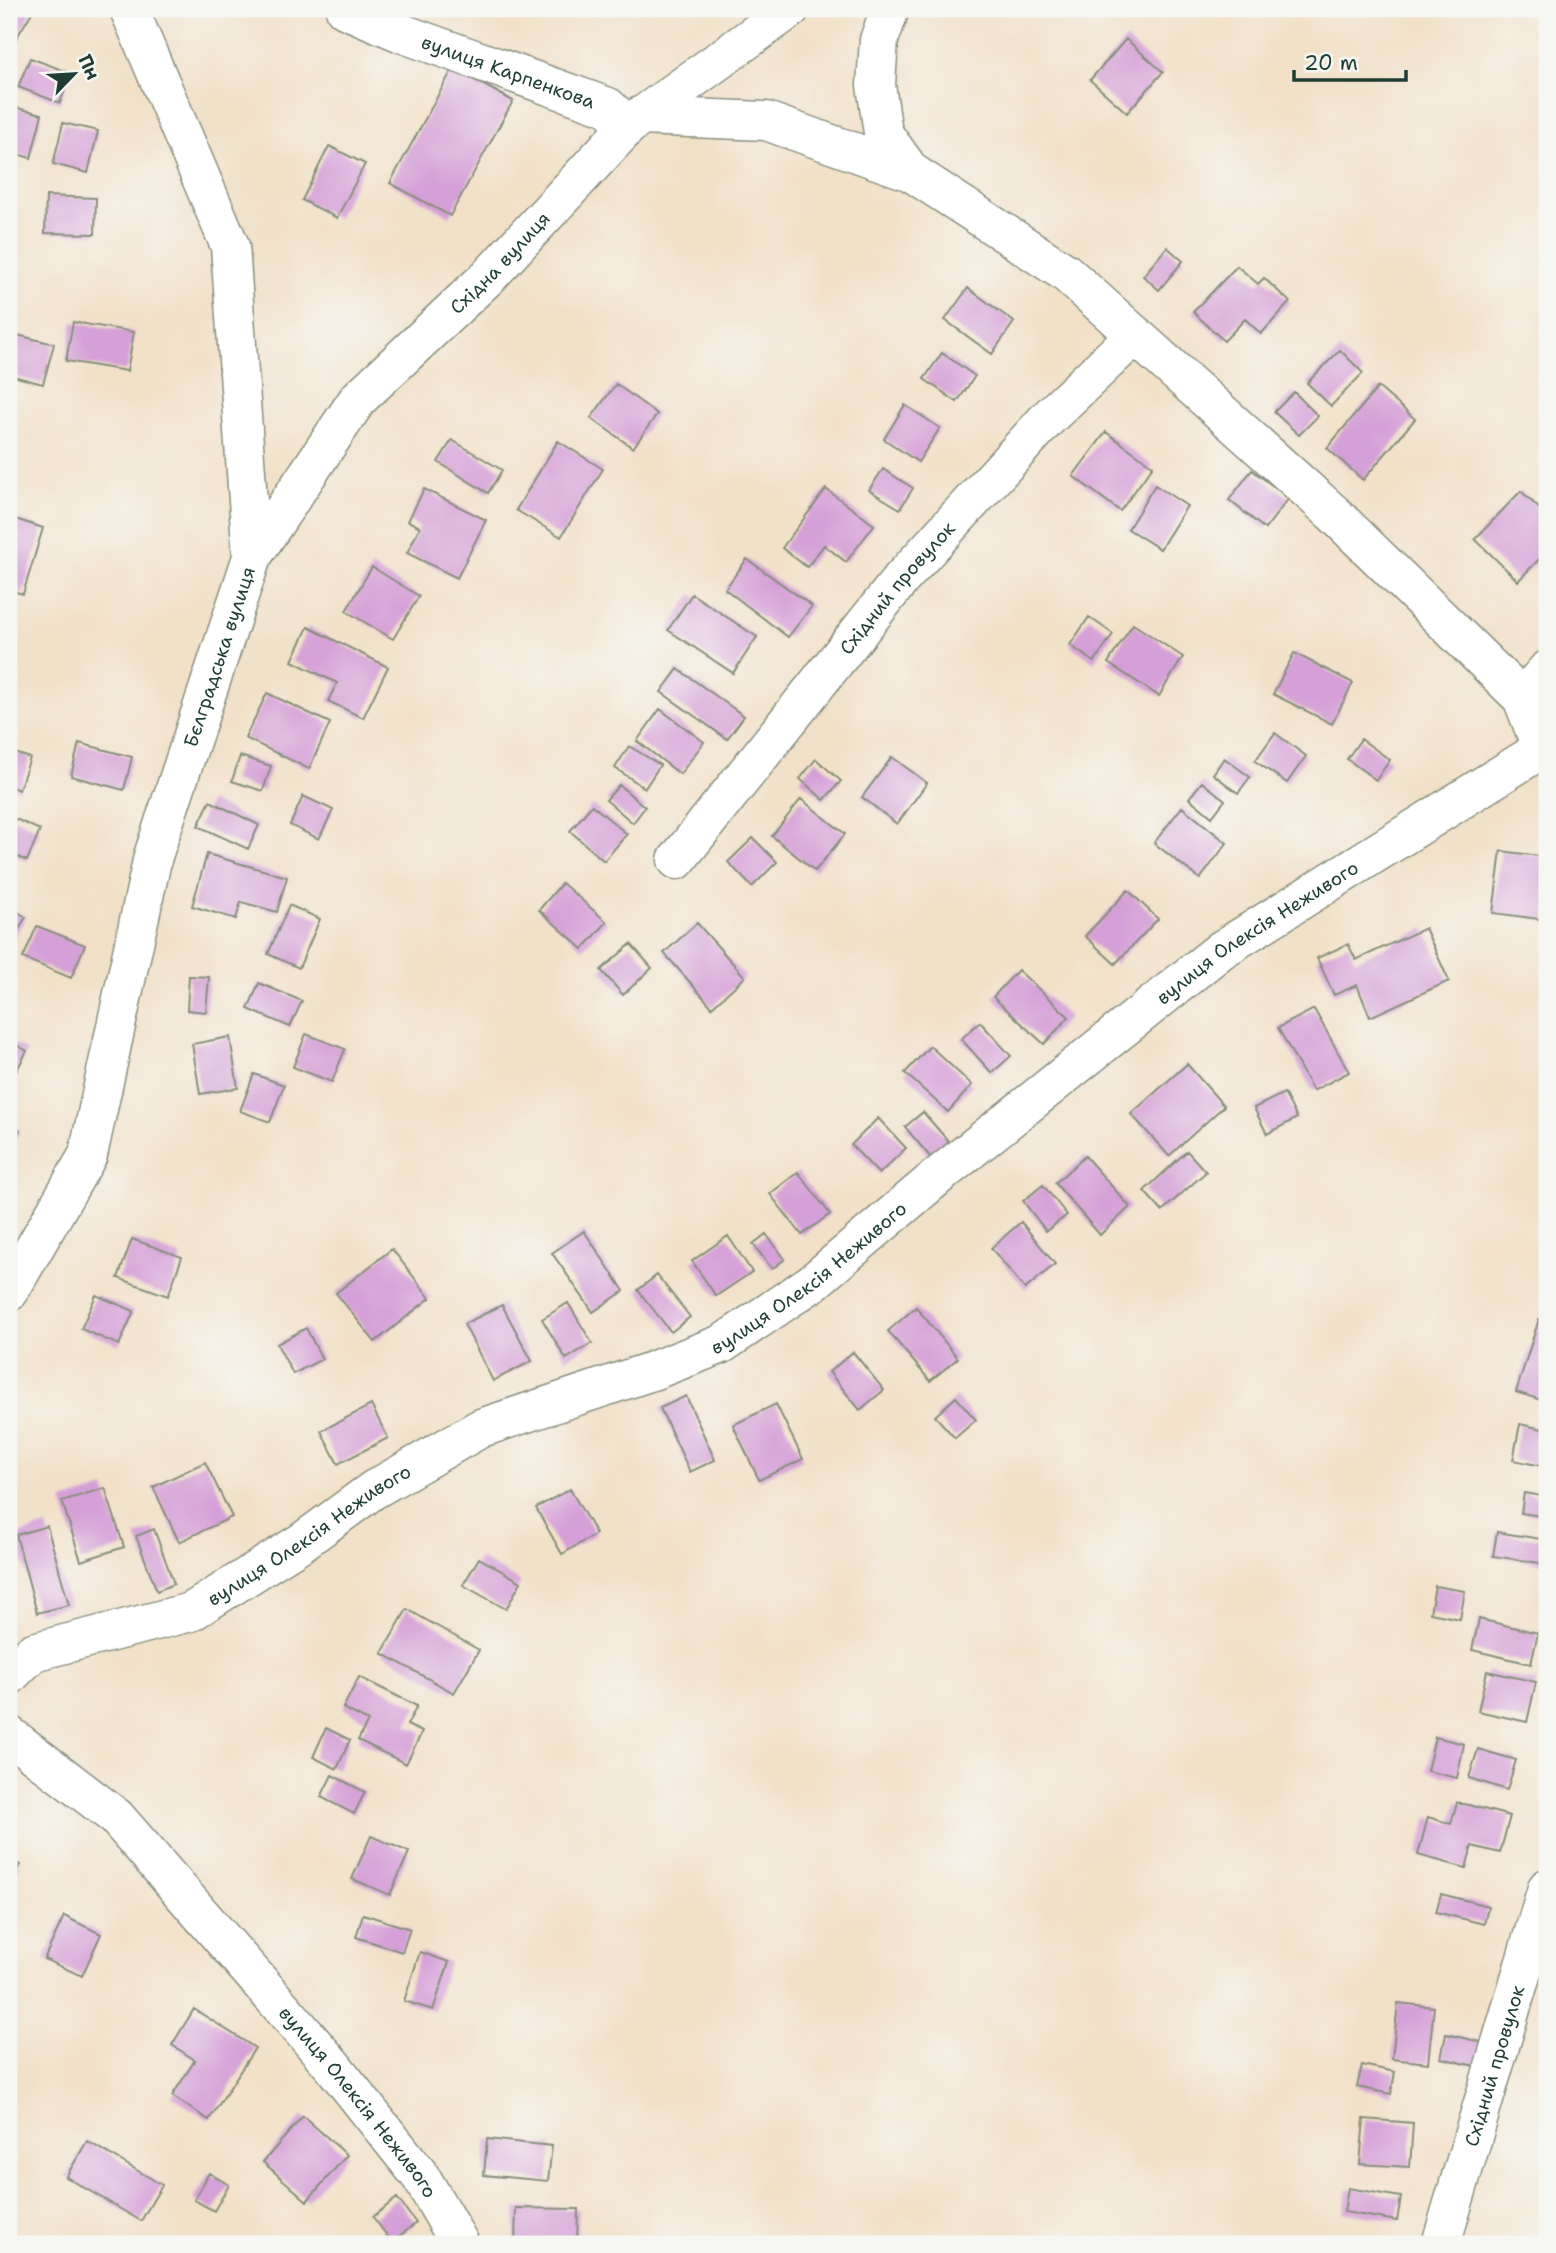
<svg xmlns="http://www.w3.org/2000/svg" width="1556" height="2253" font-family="'Shantell Sans',sans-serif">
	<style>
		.building { fill: #d5a0d7 }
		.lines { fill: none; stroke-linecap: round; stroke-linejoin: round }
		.minor-casing { stroke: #888f7e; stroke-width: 41 }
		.minor { stroke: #fff; stroke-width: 38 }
		.labels { text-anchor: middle; stroke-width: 6; stroke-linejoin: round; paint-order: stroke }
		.street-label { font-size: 19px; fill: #1f3d34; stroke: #f6f6f2 }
	</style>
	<rect width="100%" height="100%" fill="#f6f6f2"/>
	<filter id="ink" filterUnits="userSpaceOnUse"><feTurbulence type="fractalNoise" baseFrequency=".0143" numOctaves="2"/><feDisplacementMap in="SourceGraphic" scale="14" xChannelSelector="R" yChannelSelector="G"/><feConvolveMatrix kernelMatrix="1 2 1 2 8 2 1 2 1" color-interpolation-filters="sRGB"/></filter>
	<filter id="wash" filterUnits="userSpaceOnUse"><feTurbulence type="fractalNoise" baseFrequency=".00686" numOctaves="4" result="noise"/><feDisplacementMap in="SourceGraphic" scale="28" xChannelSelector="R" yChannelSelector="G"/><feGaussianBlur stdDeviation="1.57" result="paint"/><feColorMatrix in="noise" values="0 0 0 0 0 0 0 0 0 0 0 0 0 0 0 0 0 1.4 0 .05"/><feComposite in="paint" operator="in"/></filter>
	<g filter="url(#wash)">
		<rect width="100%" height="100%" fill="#f2e1c9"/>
		<g id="blocks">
			<path class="building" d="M9 9H34L14 42 9 39Z
				M1126 39 1163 72 1127 113 1090 80Z
				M30 58 71 73 60 103 18 87Z
				M453 68 513 101 450 216 390 183Z
				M13 107 42 114 31 158 9 152V124Z
				M63 123 98 131 88 173 53 164Z
				M329 146 365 164 337 218 302 200Z
				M46 196 96 198 95 234 45 233Z
				M1167 247 1183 261 1159 290 1143 276Z
				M1237 266 1258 284 1264 278 1290 302 1261 334 1245 319 1224 341 1193 312Z
				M968 288 1014 322 992 354 945 320Z
				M73 322 134 332 127 371 66 361Z
				M13 334 54 344 43 384 9 375V349Z
				M1340 350 1363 373 1331 406 1307 383Z
				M942 353 975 376 957 402 924 379Z
				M616 384 657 414 633 448 591 418Z
				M1378 387 1415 419 1363 480 1327 448Z
				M1294 392 1318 416 1299 435 1274 412Z
				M905 405 940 428 918 462 884 439Z
				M1106 432 1153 466 1120 511 1073 476Z
				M452 440 502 470 488 493 438 462Z
				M558 441 603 469 561 537 516 510Z
				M883 469 913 488 900 509 869 490Z
				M1252 470 1289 498 1265 529 1229 500Z
				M1155 485 1187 506 1160 549 1128 529Z
				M424 489 486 520 457 578 407 553 420 527 408 521Z
				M826 489 874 525 846 562 824 545 807 567 782 548Z
				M1521 491 1547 516V551L1518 581 1475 539Z
				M9 517 43 528 23 594 9 590Z
				M747 559 812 606 788 637 725 589Z
				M372 567 419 596 393 639 346 611Z
				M692 594 757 637 733 673 668 630Z
				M1089 617 1113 634 1094 662 1070 645Z
				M1133 624 1183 657 1159 696 1108 663Z
				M308 627 388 667 363 718 328 701 337 683 292 661Z
				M1294 653 1353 683 1332 724 1273 694Z
				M678 669 744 716 727 739 661 692Z
				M267 693 330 723 309 769 245 738Z
				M660 709 704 742 680 774 637 741Z
				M1275 733 1306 756 1287 783 1255 761Z
				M1361 739 1390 760 1376 780 1347 759Z
				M79 743 132 757 124 790 71 776Z
				M629 746 660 765 645 788 615 768Z
				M9 751 30 758 19 790 9 786Z
				M240 756 271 766 263 791 232 781Z
				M892 757 927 783 897 824 862 797Z
				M1224 758 1250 777 1238 793 1213 774Z
				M816 759 841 781 824 800 800 779Z
				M1202 782 1225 800 1212 817 1189 798Z
				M619 785 645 807 633 823 606 800Z
				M303 796 333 810 319 839 290 825Z
				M801 799 845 834 815 871 772 836Z
				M210 801 259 825 248 849 198 826Z
				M592 805 627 834 604 861 570 831Z
				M1182 807 1227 843 1200 879 1154 843Z
				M9 816 40 830 27 861 9 853Z
				M753 838 777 862 752 887 728 862Z
				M1501 851 1547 857V920L1493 913Z
				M207 854 287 877 277 912 241 902 236 919 192 906Z
				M562 883 607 922 583 949 539 910Z
				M1128 890 1158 919 1115 964 1085 936Z
				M289 905 320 919 299 968 268 954Z
				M9 907 26 917 11 942 9 940Z
				M697 923 745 977 712 1007 664 953Z
				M37 926 85 945 71 978 23 958Z
				M1425 928 1449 981 1370 1017 1357 985 1334 995 1317 958 1348 944 1356 960Z
				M631 944 652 968 623 995 601 970Z
				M1018 970 1069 1017 1044 1044 993 997Z
				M189 976 209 977 206 1012 187 1010Z
				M259 983 302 1001 290 1027 248 1009Z
				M1314 1009 1349 1072 1313 1091 1278 1028Z
				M980 1022 1011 1056 992 1073 961 1039Z
				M306 1034 345 1049 332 1082 293 1067Z
				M230 1037 238 1088 200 1094 192 1044Z
				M9 1041 27 1051 9 1085Z
				M930 1046 972 1085 948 1112 905 1073Z
				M1187 1064 1224 1106 1169 1156 1131 1114Z
				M254 1074 284 1085 270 1122 240 1111Z
				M1284 1093 1297 1118 1267 1134 1254 1108Z
				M923 1112 949 1142 931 1158 905 1127Z
				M878 1118 906 1148 879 1174 851 1145Z
				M9 1124 20 1130 9 1152Z
				M1187 1151 1206 1172 1162 1211 1144 1191Z
				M1085 1156 1130 1207 1100 1235 1055 1183Z
				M798 1172 830 1214 802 1235 770 1194Z
				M1043 1185 1067 1215 1046 1231 1023 1201Z
				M1021 1222 1055 1264 1025 1289 991 1248Z
				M584 1231 624 1291 593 1312 552 1253Z
				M766 1234 785 1259 772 1269 753 1244Z
				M728 1236 752 1272 716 1296 692 1261Z
				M132 1239 182 1257 168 1296 118 1278Z
				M392 1249 430 1298 375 1342 336 1293Z
				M657 1275 690 1317 671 1332 638 1290Z
				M96 1295 134 1311 119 1345 81 1329Z
				M568 1303 592 1343 566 1359 542 1319Z
				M502 1305 532 1361 493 1381 464 1324Z
				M916 1307 958 1358 930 1381 888 1331Z
				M1539 1319 1547 1321V1402L1516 1392Z
				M306 1328 322 1359 293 1374 277 1344Z
				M853 1352 884 1390 860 1410 829 1372Z
				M686 1396 715 1460 690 1472 660 1408Z
				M956 1397 976 1420 955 1438 935 1416Z
				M776 1404 803 1459 759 1480 733 1425Z
				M371 1405 388 1438 338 1464 321 1431Z
				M1520 1424 1547 1430V1467L1513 1460Z
				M205 1462 232 1517 179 1542 153 1487Z
				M105 1488 124 1547 81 1561 62 1501Z
				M570 1489 596 1534 562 1554 536 1508Z
				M1524 1493 1547 1497V1517L1521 1513Z
				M47 1526 69 1605 37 1613 16 1535Z
				M154 1529 174 1584 157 1591 136 1536Z
				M1497 1532 1547 1540V1564L1493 1556Z
				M479 1558 521 1582 506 1609 463 1585Z
				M1435 1586 1465 1591 1460 1619 1430 1613Z
				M407 1609 479 1650 454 1693 382 1653Z
				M1479 1619 1538 1633 1531 1664 1472 1650Z
				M1487 1671 1536 1682 1527 1722 1478 1711Z
				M359 1677 417 1706 407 1725 422 1732 406 1764 358 1740 368 1721 343 1708Z
				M326 1728 350 1740 337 1769 313 1757Z
				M1435 1737 1464 1744 1457 1778 1427 1771Z
				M1478 1749 1516 1760 1507 1790 1469 1778Z
				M332 1775 365 1792 354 1814 321 1797Z
				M1457 1802 1510 1816 1500 1853 1472 1846 1466 1868 1418 1855 1428 1817 1451 1824Z
				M371 1836 409 1852 390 1895 352 1879Z
				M9 1860 20 1865 9 1886Z
				M1441 1894 1488 1906 1484 1924 1436 1912Z
				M363 1914 410 1929 402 1952 356 1937Z
				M64 1916 101 1934 82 1976 44 1959Z
				M420 1952 449 1962 433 2010 404 2001Z
				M1398 2003 1434 2007 1428 2063 1392 2059Z
				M194 2009 255 2048 209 2120 172 2096 195 2060 172 2045Z
				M1446 2034 1481 2042 1475 2066 1441 2058Z
				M1362 2065 1395 2072 1391 2094 1357 2087Z
				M303 2116 347 2155 307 2201 263 2162Z
				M1364 2119 1413 2123 1410 2167 1360 2164Z
				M487 2139 552 2146 548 2181 484 2175Z
				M87 2141 162 2185 141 2221 66 2177Z
				M209 2173 229 2185 214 2211 194 2200Z
				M1348 2188 1401 2197 1397 2221 1344 2212Z
				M397 2198 416 2223 392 2242 373 2217Z
				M516 2208 578 2209 577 2244H515Z"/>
		</g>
	</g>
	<g filter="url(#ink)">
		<use href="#blocks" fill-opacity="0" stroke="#888f7e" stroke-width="2"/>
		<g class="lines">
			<defs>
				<g id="minor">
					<path id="s1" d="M345 9 404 34 608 107 628 126"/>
					<path d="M890 9 879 40 876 85 883 133 911 172"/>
					<path d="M640 116 766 121 911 172 1066 273 1333 513 1522 698 1542 749 1547 751"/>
					<path id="s2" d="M252 557 358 399 489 276 628 126 790 9"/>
					<path d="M1522 698 1547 670"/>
					<path id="s3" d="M677 860 901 579 1048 418 1135 335"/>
					<path id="s4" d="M9 1292 88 1155 153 856 252 557 230 246 129 9"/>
					<path id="s5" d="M9 1676 33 1652 191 1612 302 1542 373 1490 481 1428 652 1371 722 1344 812 1283 937 1177 1221 950 1542 749"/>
					<path id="s6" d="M9 1735 116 1817 332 2065 421 2177 460 2244"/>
					<path id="s7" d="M1441 2244 1547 1888"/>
				</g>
			</defs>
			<use href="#minor" class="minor-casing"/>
			<use href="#minor" class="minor"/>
		</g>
	</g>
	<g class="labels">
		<g class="street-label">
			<text dy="7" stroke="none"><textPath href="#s1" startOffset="175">вулиця Карпенкова</textPath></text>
			<text dy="7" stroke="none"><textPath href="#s2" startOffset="387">Східна вулиця</textPath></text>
			<text dy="7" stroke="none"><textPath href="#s3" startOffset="350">Східний провулок</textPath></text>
			<text dy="7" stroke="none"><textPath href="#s4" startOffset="674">Бєлградська вулиця</textPath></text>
			<text dy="7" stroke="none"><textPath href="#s5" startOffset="1472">вулиця Олексія Неживого</textPath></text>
			<text dy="7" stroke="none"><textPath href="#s5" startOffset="905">вулиця Олексія Неживого</textPath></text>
			<text dy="7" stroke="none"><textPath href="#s5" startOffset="338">вулиця Олексія Неживого</textPath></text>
			<text dy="7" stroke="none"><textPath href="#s7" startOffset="186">Східний провулок</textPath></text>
			<text dy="7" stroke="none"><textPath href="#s6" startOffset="509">вулиця Олексія Неживого</textPath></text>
		</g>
	</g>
	<rect width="1556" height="2253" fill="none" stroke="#f6f6f2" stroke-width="35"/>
	<g transform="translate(74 74) rotate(65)" stroke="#f6f6f2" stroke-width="5" paint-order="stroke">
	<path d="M0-5L12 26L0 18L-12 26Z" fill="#1f3d34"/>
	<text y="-10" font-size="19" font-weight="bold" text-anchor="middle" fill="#1f3d34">Пн</text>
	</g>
	<path d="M1294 70v10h112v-10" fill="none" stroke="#1f3d34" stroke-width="3.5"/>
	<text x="1304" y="70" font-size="21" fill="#1f3d34" stroke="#f6f6f2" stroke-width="5" paint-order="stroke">20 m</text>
</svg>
